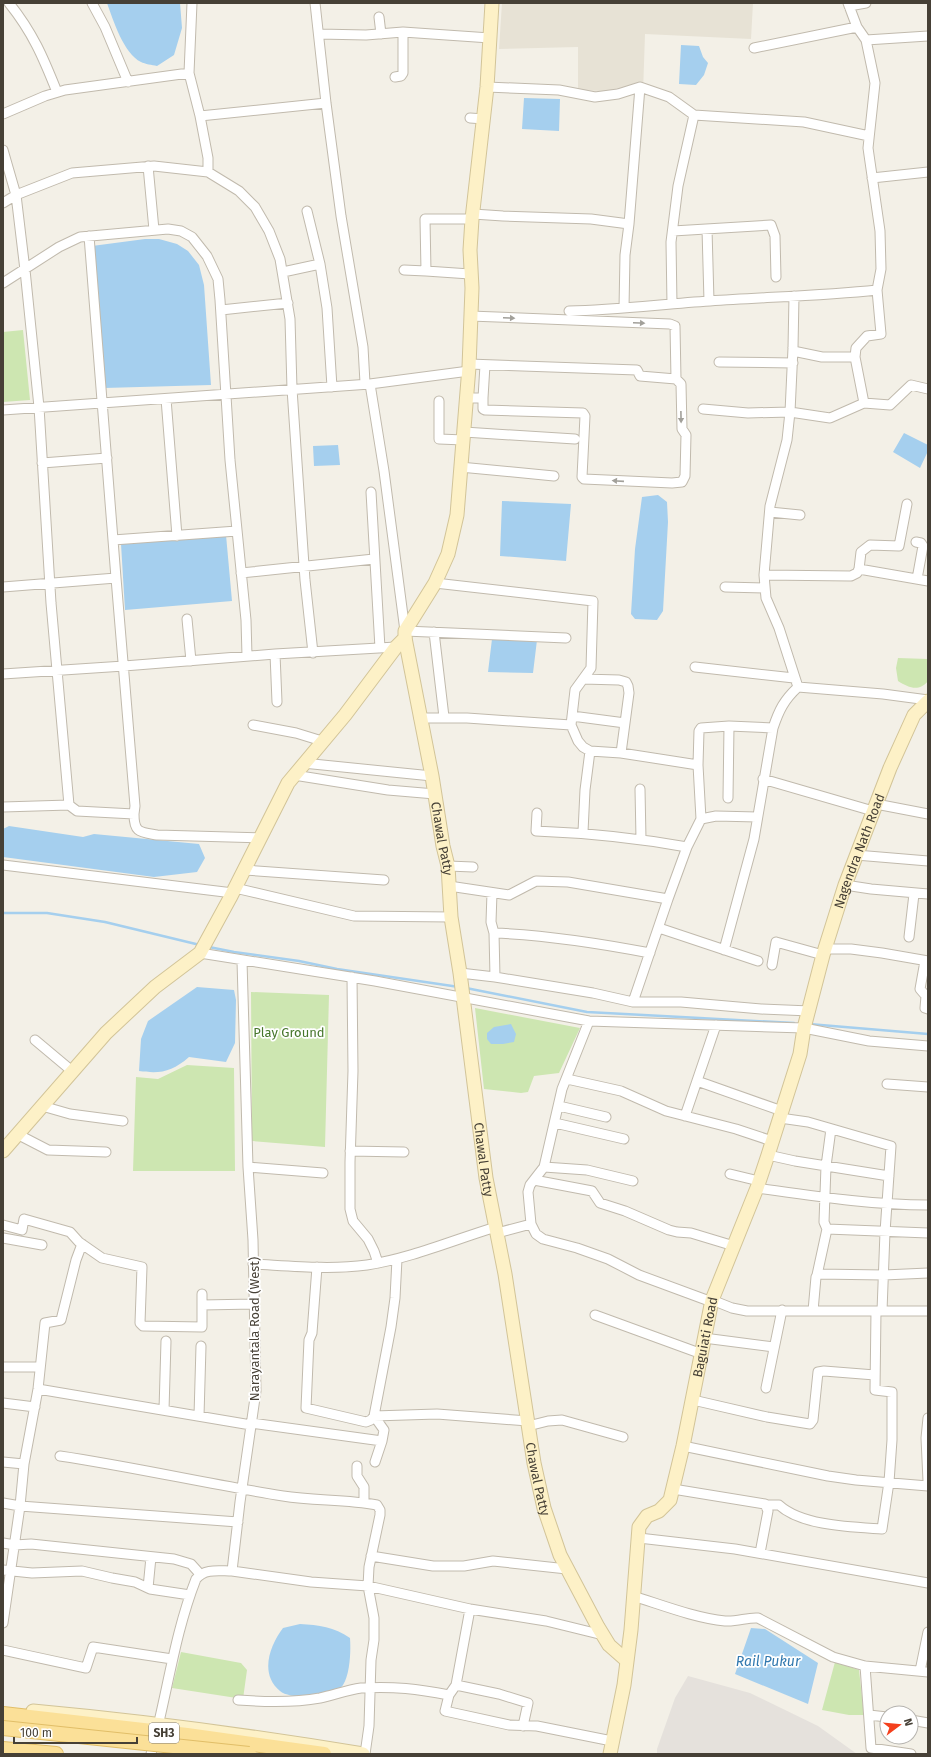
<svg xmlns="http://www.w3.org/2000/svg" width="931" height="1757" font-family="'Fira Sans',sans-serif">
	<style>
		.residential { fill: #e7e2d5 }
		.industrial { fill: #e5e1dc }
		.green { fill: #cde6b1 }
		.water { fill: #a5cfee }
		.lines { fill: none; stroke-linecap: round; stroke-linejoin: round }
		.stream { stroke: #a5cfee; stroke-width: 2.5 }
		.street-casing { stroke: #c1baad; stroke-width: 11 }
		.secondary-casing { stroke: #d2c498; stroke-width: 15 }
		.primary-casing { stroke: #e1be68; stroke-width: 16 }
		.street { stroke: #fff; stroke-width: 9 }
		.secondary { stroke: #fdf1c7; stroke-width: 13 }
		.primary { stroke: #fbe098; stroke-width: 14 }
		.primary-bridge-casing { stroke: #e1be68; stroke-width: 16; stroke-linecap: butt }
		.primary-bridge { stroke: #fbe098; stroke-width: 14 }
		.oneway { fill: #a2a09a }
		.labels { text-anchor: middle; stroke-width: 3.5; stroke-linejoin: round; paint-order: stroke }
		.shield { fill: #fff; stroke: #7e7972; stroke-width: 1 }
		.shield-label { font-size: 12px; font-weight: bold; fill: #464036 }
		.street-label { font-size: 13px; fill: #464036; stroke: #fff }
		.park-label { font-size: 13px; fill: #46762b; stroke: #fff }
		.water-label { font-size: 14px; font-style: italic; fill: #3279af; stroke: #fff }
	</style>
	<rect width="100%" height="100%" fill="#f3f0e7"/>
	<path class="residential" d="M502 3H753L751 39 645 34 643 93 578 90V47L499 49Z"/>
	<path class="industrial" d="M688 1676 750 1693 818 1726 857 1754H657V1749L675 1698Z"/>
	<path class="green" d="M23 330 30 400 3 402V332Z
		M898 658 928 659V681C919 692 909 688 898 681L896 668Z
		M251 992 329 995 325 1147 252 1141Z
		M475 1008 580 1028 559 1073 534 1076 528 1092 521 1093 484 1089Z
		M187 1065 234 1068 235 1171H133L136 1077 158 1079Z
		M181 1652 241 1663 247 1670 243 1699 172 1688Z
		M835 1662 859 1670 864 1715H849L822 1710Z"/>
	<path class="water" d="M107 3H180L182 28 174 55 157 66C152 65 145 64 141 62 124 54 113 20 107 3Z
		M681 45 699 46 703 57 708 63 704 75 696 85 679 84Z
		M524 98 560 99 559 131 522 129Z
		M145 239H159L177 244 188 251 199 265 204 285 211 385 104 388 92 246Z
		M904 433 928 445V451L920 468 893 452Z
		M338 445 340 465 314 466 313 446Z
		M658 495 667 502 668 522 663 611 657 620 635 619 631 614 635 549 642 497Z
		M502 501 571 504 566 561 500 556Z
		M226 535 232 601 125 610 121 544Z
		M492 639 537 640 533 673 488 672Z
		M9 826 83 837 94 834 199 844 205 858 197 872 154 877 3 857V829Z
		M197 987 234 990 236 1000 235 1043 226 1062 189 1057C172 1072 160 1074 139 1071L141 1039 148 1021Z
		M511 1024 516 1034 514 1042 503 1044H491L487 1039V1033L494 1027Z
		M300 1624C319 1625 334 1627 350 1638 351 1651 350 1674 343 1685 341 1688 334 1693 331 1694 319 1697 289 1699 280 1691 259 1674 270 1645 283 1628Z
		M751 1628 765 1629 818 1663 808 1704 735 1674Z"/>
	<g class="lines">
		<path class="stream" d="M3 913H47L105 922 200 945
			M209 947 234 952 299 961 337 969 459 987
			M466 988 587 1012 794 1023
			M809 1024 928 1034"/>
		<defs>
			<path id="street" d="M9 3C33 33 43 57 57 92
				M92 3 105 27 128 82
				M192 3 189 73 200 116 208 158V172
				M315 3 326 103 341 216 363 347 365 383
				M849 6 866 3
				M379 17 381 34
				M319 34 366 35 403 32 490 38
				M866 40 928 36
				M754 48 857 27
				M395 77 401 76 403 73V32
				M487 87 559 90 595 97 618 94 640 87 669 97 694 115
				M3 114 45 96 65 90 189 73
				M200 116 326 103
				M470 118 484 119
				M3 150 16 195 25 270 39 407 51 603 69 805 77 811 134 814 135 806 116 578 89 236
				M148 166 154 230
				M872 178 928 172
				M3 203 16 195 72 173 154 166 208 172 239 191 255 207 269 231 280 259 290 319 292 389 305 580 313 653
				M473 214 503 216 591 219 629 224
				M707 229 709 301
				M673 231 771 225 775 236 776 277
				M320 264 327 308 332 387
				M404 270 426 271 425 219H472
				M426 271 470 274
				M283 272 320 264 307 211
				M3 283 59 247 80 237 168 229 181 231 192 237 207 256 218 279 220 300 230 460 246 620 247 656
				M794 296 793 348 790 412 787 440 770 506 764 575 766 598 779 628 798 687
				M672 304 671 242 678 186 694 115 804 122 869 136
				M624 308 625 255 629 224 640 87
				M221 310 288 303
				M569 311C616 310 663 304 710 301 766 297 821 296 877 290
				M793 351 822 357H855L856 348 867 336 881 334 877 290 881 269 880 231 868 148 875 83 866 40 857 27 848 3
				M855 357 864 403
				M719 362 793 363
				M469 364 637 370 640 376 676 379
				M370 384 384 471 405 631 566 638
				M467 398H483V409L485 410 583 413 585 416 582 477 584 479 672 483 682 482 685 476 686 435 682 429 681 384 676 379 675 326 670 324 470 316
				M483 398 485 365
				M166 399 177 536
				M439 401V439L464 440
				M703 409 748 413 790 412 830 418 864 403 890 405 911 385 928 389
				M3 410 370 384 469 371
				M464 432 575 439
				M42 463 107 458
				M460 467 554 476
				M371 492 380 648
				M907 504 899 546 870 545 861 552 859 569 928 581
				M770 512 800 515
				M113 540 237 531
				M916 542 921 543 923 546 917 579
				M241 573 374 559
				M764 575 851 576 857 573 859 569
				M435 583 593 601 591 668 575 690 571 725 578 741 583 747 590 751 585 790 583 832
				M3 587 116 578
				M725 587 764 588
				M187 619 191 661
				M434 632 444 717
				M275 654 277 702
				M695 667 794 678
				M3 674 124 666 275 654 396 647
				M583 679 619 680 626 682 628 686 629 693 621 753
				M572 716 625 723
				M419 718H467L571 725
				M253 725 296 733 322 741
				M590 751 621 753 698 765 701 819 687 847 668 899 633 1002
				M303 763 432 776
				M698 765 699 731 701 728 729 726 773 728
				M294 775 388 790 435 794
				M763 779 873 811
				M640 789 641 839
				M728 798 729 726
				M876 804 928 814
				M3 807 69 805
				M537 813 536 831C587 833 637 838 687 847
				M134 814C134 833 140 832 157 835L261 838
				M701 819 716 816 757 817
				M856 855 928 861
				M3 865 233 893
				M448 866 473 867
				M245 870 384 880
				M845 885 871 889 928 894
				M449 886 509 895 536 881 568 882 668 899
				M235 888 354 916 451 917
				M492 893 491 922 494 933 495 977
				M659 928 758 961
				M494 933C547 935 598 943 650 953
				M909 937 914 894
				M826 949H851L882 953 928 961
				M724 950 754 839 773 728C779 710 784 700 798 687L883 694 928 700
				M200 953 375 981 589 1021 804 1028 869 1041 928 1046
				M925 961 920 989 926 996 925 1008 928 1009
				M772 965 776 942 823 955
				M460 973 495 977 593 993 633 1002H681L761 1009 810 1011
				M352 977 353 1071 350 1162V1209L353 1221 368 1239 374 1251 378 1263
				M589 1021 562 1089 544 1167 530 1185 528 1192 531 1224 536 1234 543 1239 577 1248 608 1259 639 1275 712 1302
				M35 1040 72 1071
				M567 1079 621 1091 666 1111 736 1129 772 1141
				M697 1081 782 1111
				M887 1084 928 1087
				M42 1106 70 1114 123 1121
				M559 1106 606 1117
				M685 1116 716 1025
				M780 1118 808 1122 891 1146 885 1232 882 1311
				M555 1123 624 1139
				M831 1129 826 1166 824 1222 827 1229 928 1233
				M17 1134 48 1150 106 1152
				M350 1151 404 1152
				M768 1155 795 1161 889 1176
				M248 1167 323 1173
				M544 1167 587 1170 633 1181
				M730 1174 759 1181
				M534 1180 592 1191 600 1203 625 1211 669 1230 677 1232 691 1233 734 1246
				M757 1188C814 1196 870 1205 928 1205
				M3 1225 22 1230 24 1219 70 1232 79 1242 102 1258 142 1267 140 1323 143 1326 202 1327V1294
				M497 1233 531 1224
				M3 1238 42 1245
				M397 1259 395 1298 391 1327 374 1416 437 1414 528 1421
				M253 1264C291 1266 330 1270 367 1265 412 1258 453 1240 496 1227
				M317 1267 312 1333 309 1340 306 1408 366 1422 371 1420 374 1416 384 1430 382 1441 375 1462
				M817 1275 827 1229
				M712 1300 732 1308 747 1311H928
				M202 1305 254 1304
				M813 1311 816 1277 818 1274 884 1275 928 1273
				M595 1315 702 1354
				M704 1338 774 1347
				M3 1367H40
				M766 1388 782 1310
				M38 1389 251 1425
				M693 1400 767 1417 810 1424 813 1420 818 1372 824 1371 875 1375
				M3 1403 35 1407
				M164 1410 166 1341
				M199 1416 201 1346
				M928 1418 926 1438 928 1481
				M251 1423 382 1441
				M528 1426 548 1421 562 1420 623 1437
				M683 1446 828 1476 856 1480 928 1486
				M60 1456C134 1467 208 1484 283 1496 314 1501 346 1499 377 1505L380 1510V1515L369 1567 368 1586 374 1618V1640L371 1660 369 1726 365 1754
				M3 1462 24 1464
				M357 1466V1476L364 1487V1503
				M673 1489 765 1504 768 1511 760 1553
				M3 1503 20 1506 238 1522
				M766 1505H779C802 1526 852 1527 882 1529L889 1482 892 1440V1392L875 1390 876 1311
				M639 1538 735 1549 928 1583
				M3 1543 15 1545 31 1544 174 1559 191 1564 200 1574
				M371 1556 433 1566H464L493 1561 567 1569
				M3 1570 32 1573 82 1571 112 1578 135 1582 150 1589 190 1595
				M232 1571 311 1582 368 1586 470 1609 546 1621 603 1635
				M148 1588 151 1557
				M633 1596C662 1605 695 1618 725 1621 737 1622 748 1617 758 1618L833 1657 865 1666 928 1672
				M470 1609 456 1685 449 1695 445 1711 509 1725 537 1726 607 1740
				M3 1623 20 1506 24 1464 38 1389 45 1323 61 1320 76 1260 82 1244
				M3 1650 86 1668 93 1647 172 1659
				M865 1666 871 1748 911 1754
				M920 1671 928 1632
				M456 1685 499 1694 528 1703 523 1726
				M238 1700C265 1702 293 1703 320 1698 334 1695 347 1690 361 1688 394 1686 418 1689 449 1695
				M869 1715 887 1717
				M911 1720 928 1723
				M151 1754C167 1696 174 1635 196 1579 205 1568 219 1571 232 1571L240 1502 256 1391 253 1240 248 1167 242 961"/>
			<g id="secondary">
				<path id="s1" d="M405 638 432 776 443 846 448 866 451 917 460 973 486 1178 505 1274 534 1463 544 1508 560 1555 598 1627 609 1645 626 1660"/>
				<path d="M3 1151 106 1033 155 987 200 953 230 898 288 783 345 715 396 647 405 638V631L435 583 448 554 457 515 469 367 472 288 470 250 472 219 487 87 492 3"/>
				<path d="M33 1711C143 1721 254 1736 363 1754"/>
				<path id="s2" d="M610 1754 624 1685 631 1630 639 1527 647 1516 659 1511 670 1500 683 1446 712 1300 757 1188 768 1155 800 1054 804 1028 823 955 845 885 890 768 914 715 928 701"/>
			</g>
			<path id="primary" d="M3 1714 187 1735 324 1754
				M3 1749 56 1754"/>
		</defs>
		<use href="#street" class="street-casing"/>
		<use href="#secondary" class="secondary-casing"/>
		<use href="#primary" class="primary-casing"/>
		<use href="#street" class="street"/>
		<use href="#secondary" class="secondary"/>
		<use href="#primary" class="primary"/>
		<defs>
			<path id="primary-bridge" d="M3 1728 249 1754"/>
		</defs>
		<use href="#primary-bridge" class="primary-bridge-casing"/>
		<use href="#primary-bridge" class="primary-bridge"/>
	</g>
	<defs><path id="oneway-solid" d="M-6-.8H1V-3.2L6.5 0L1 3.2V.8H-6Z"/></defs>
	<g class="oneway">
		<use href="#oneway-solid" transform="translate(509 318) rotate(2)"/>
		<use href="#oneway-solid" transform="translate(639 323) rotate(3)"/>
		<use href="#oneway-solid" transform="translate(681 417) rotate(89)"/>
		<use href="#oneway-solid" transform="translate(618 481) rotate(-176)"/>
	</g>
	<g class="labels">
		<rect class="shield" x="149" y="1723" width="30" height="20" rx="3"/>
		<g class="shield-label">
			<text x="164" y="1737">SH3</text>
		</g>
		<g class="street-label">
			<text dy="5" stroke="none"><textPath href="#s1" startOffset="204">Chawal Patty</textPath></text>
			<text dy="5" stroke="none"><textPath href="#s2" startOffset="949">Nagendra Nath Road</textPath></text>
			<text dy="5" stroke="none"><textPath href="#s1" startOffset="528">Chawal Patty</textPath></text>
			<text transform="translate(254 1329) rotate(-90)" y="5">Narayantala Road (West)</text>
			<text dy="5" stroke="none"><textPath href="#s2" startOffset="438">Baguiati Road</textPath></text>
			<text dy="5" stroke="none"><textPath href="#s1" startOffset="852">Chawal Patty</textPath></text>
		</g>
		<g class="park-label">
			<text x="289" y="1037">Play Ground</text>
		</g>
		<g class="water-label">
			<text x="768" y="1666">Rail Pukur</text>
		</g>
	</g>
	<rect width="931" height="1757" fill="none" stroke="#464036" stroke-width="8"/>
	<g transform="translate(899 1725) rotate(74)"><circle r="19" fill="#ffffff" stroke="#b5b3af"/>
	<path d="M0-3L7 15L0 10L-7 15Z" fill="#f4401d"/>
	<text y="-6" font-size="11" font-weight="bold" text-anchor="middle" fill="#464036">N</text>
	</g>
	<path d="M14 1737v6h123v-6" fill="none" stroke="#464036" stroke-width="2"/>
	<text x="20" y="1737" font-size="12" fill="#464036" stroke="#ffffff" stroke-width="3" paint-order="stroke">100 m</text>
</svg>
